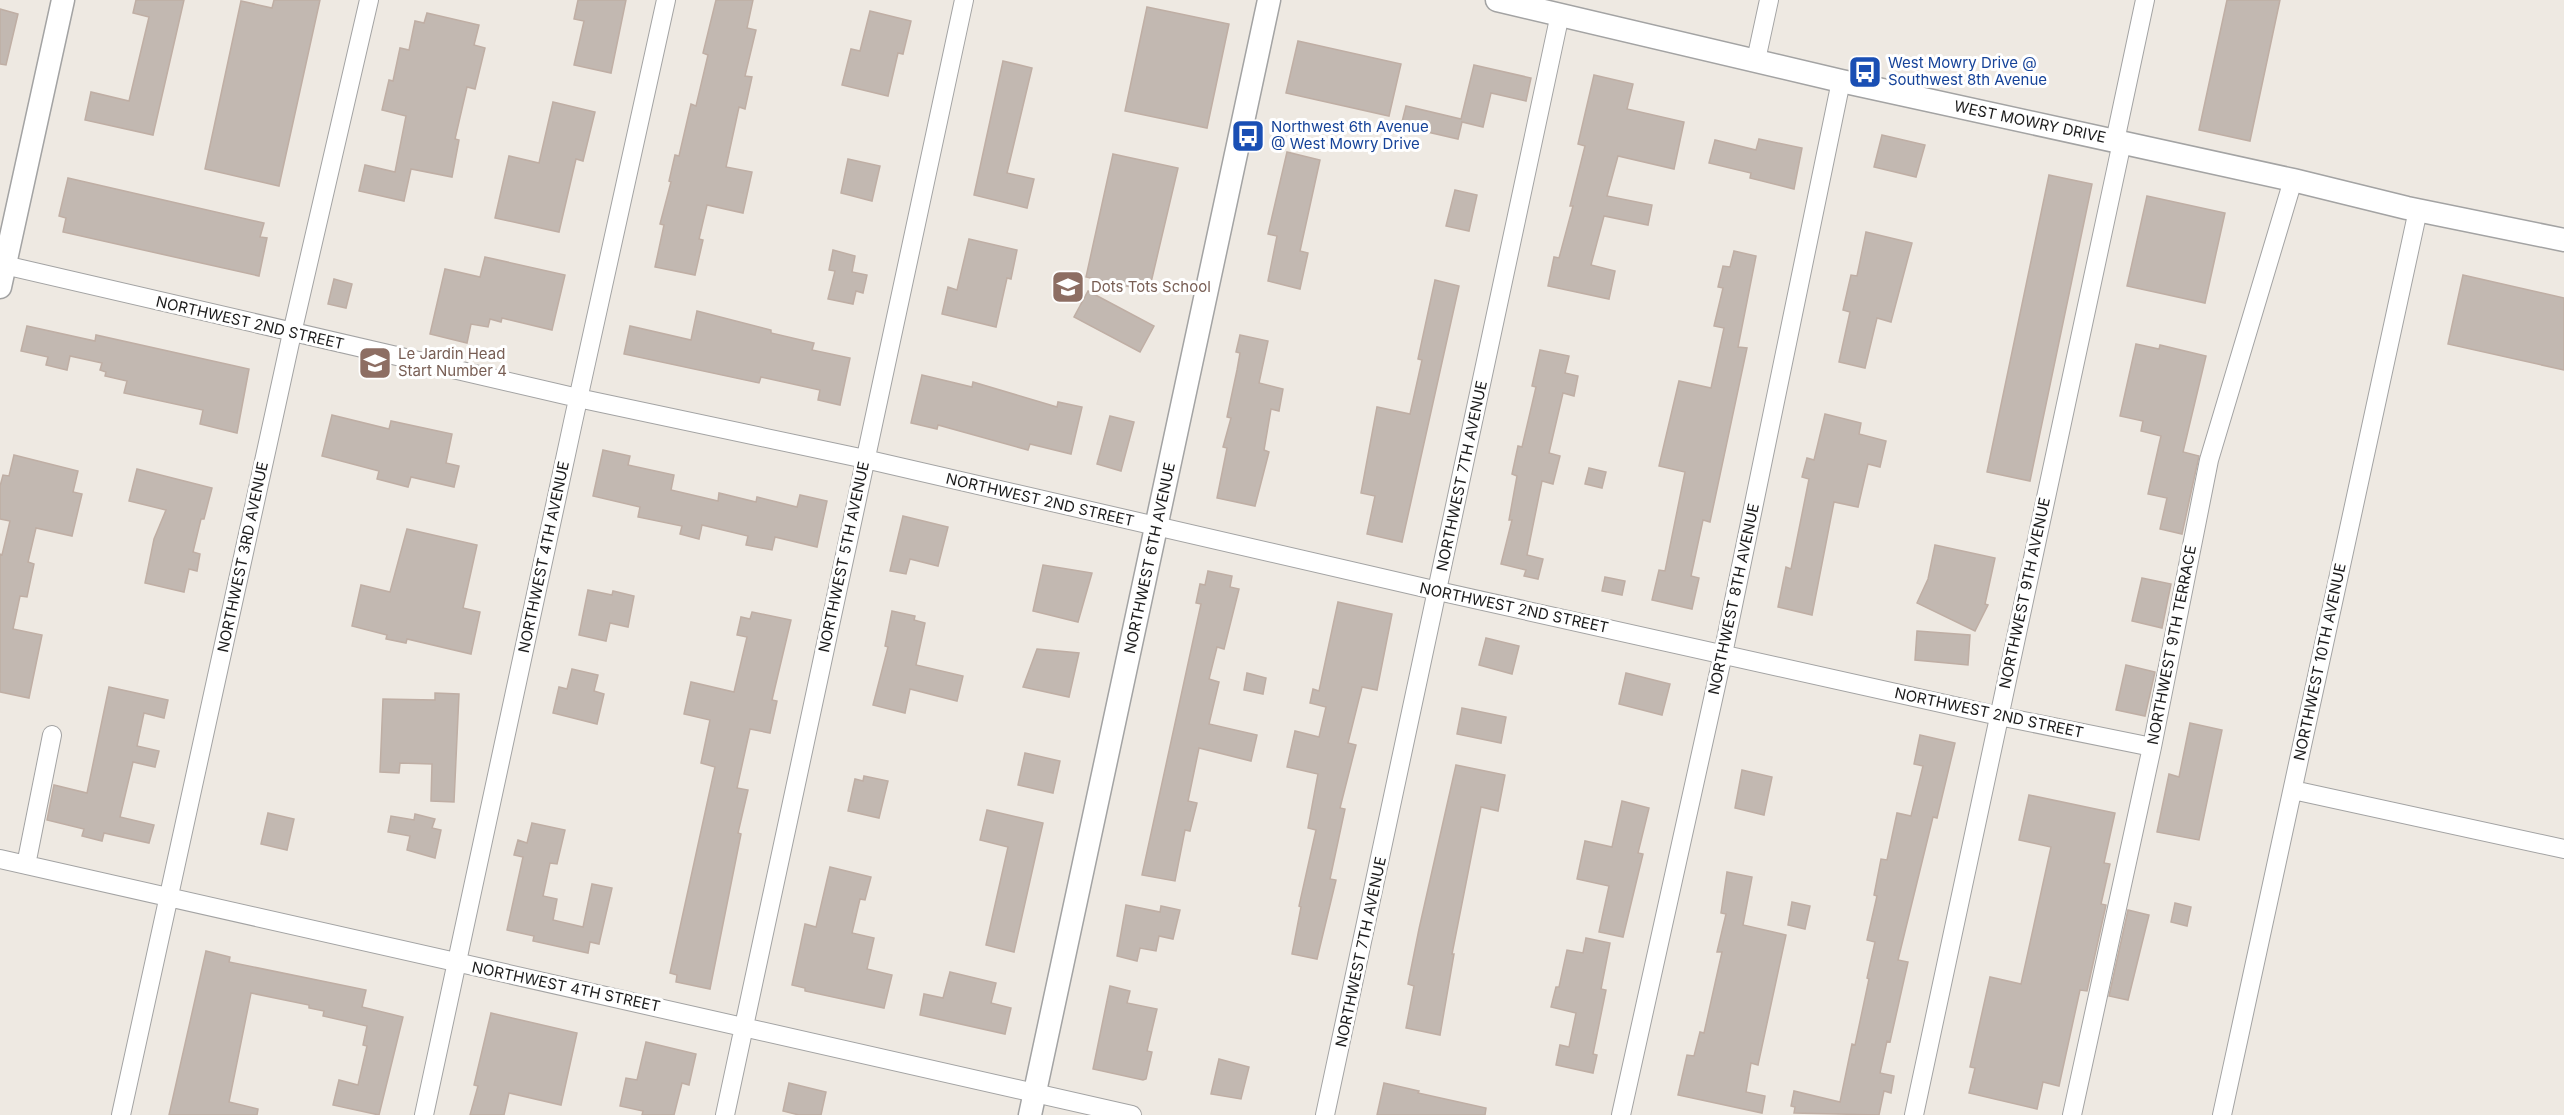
<svg xmlns="http://www.w3.org/2000/svg" width="2564" height="1115" font-family="Inter,sans-serif">
	<style>
		.building { fill: #c2b8b1; stroke: #bfaea4; stroke-width: 1.5 }
		.lines { fill: none; stroke-linecap: round; stroke-linejoin: round }
		.minor-casing { stroke: #a3a3a3; stroke-width: 20 }
		.tertiary-casing { stroke: #a3a3a3; stroke-width: 25 }
		.minor { stroke: #fff; stroke-width: 18 }
		.tertiary { stroke: #fff; stroke-width: 22 }
		.labels { text-anchor: middle; stroke-width: 6; stroke-linejoin: round; paint-order: stroke }
		.transit-label { font-size: 15px; fill: #164399; stroke: #fff; text-anchor: start }
		.street-label { font-size: 15px; fill: #1c1c1c; stroke: #fff }
		.education-label { font-size: 15px; fill: #785e54; stroke: #fff; text-anchor: start }
	</style>
	<rect width="100%" height="100%" fill="#eee9e2"/>
	<path class="building" d="M136 0H184L153 135 85 120 91 92 129 101 149 17 133 13Z
		M274 0H320L279 186 205 169 241 1 272 8Z
		M578 0H626L611 73 574 65 584 21 574 19Z
		M716 0H753L747 28 756 30 745 76 752 77 745 109 739 107 726 167 752 172 743 213 707 205 699 239 703 240 695 275 655 267 664 225 660 224 671 182 669 181 675 155 679 156 691 104 696 106 708 55 703 53Z
		M2227 0H2280L2250 141 2199 130Z
		M1147 7 1229 24 1207 128 1125 111Z
		M0 9 18 14 6 65 0 64Z
		M870 11 911 21 903 54 898 53 888 96 842 85 851 49 860 51Z
		M427 13 479 25 474 45 485 48 475 89 467 87 455 139 459 140 452 177 411 169 404 201 359 191 365 165 395 172 406 116 382 110 389 80 393 81 400 48 409 50 415 21 424 23Z
		M1298 41 1401 64 1389 116 1286 93Z
		M1003 61 1032 68 1007 173 1034 179 1027 208 974 195Z
		M1474 65 1531 78 1526 101 1491 93 1483 127 1462 122 1458 139 1401 126 1406 106 1461 119Z
		M1594 75 1633 84 1627 109 1684 122 1674 169 1618 156 1607 196 1652 205 1648 225 1604 216 1591 265 1615 271 1609 299 1548 286 1554 257 1559 258 1573 206H1570L1585 146 1578 144Z
		M553 102 595 112 583 161 576 159 559 232 495 218 509 156 539 163Z
		M1882 135 1925 145 1916 177 1874 167Z
		M1759 139 1802 148 1794 189 1750 178 1751 173 1709 163 1715 140 1756 150Z
		M1287 152 1320 160 1300 251 1308 253 1300 289 1268 281 1277 236 1268 234Z
		M1113 154 1178 168 1149 291 1086 277Z
		M848 159 880 166 872 201 841 193Z
		M2049 175 2092 184 2030 481 1987 472Z
		M68 178 264 223 260 237 267 238 259 276 63 232 66 218 59 216Z
		M1455 190 1477 195 1469 231 1446 226Z
		M2147 196 2225 213 2205 303 2127 286Z
		M1866 232 1912 243 1891 322 1877 318 1865 368 1839 362 1850 312 1843 310 1851 275 1857 276Z
		M969 239 1017 250 1011 279 1007 278 996 327 942 314 948 287 957 290Z
		M833 250 855 256 852 272 867 275 863 293 856 291 853 304 828 299 835 271 829 270Z
		M1734 251 1756 256 1738 347 1747 348 1710 522 1703 520 1691 576 1699 578 1692 609 1652 600 1659 570 1665 571 1685 472 1659 466 1679 381 1711 388 1724 328 1714 326 1723 288 1718 287 1723 266 1730 267Z
		M485 257 565 275 552 330 502 318 501 322 490 319 488 327 471 324 467 343 430 334 445 269 480 277Z
		M2463 275 2564 298V370L2448 344Z
		M334 279 352 284 346 308 328 304Z
		M1435 280 1459 286 1402 542 1367 534 1375 496 1361 493 1377 407 1410 414 1422 360 1418 359Z
		M1088 291 1154 326 1140 352 1074 317Z
		M697 311 771 330V333L814 343 812 350 850 358 840 405 818 400 820 390 761 377 759 383 624 354 630 326 691 340Z
		M27 326 95 341 96 335 249 369 237 433 200 424 203 410 124 393 127 381 105 376 106 372 100 370 102 363 70 356 67 370 46 365 48 357 21 351Z
		M1240 335 1268 341 1259 383 1283 389 1279 411 1271 409 1264 450 1269 452 1255 506 1217 498 1227 448 1223 447 1231 418 1227 417 1237 370 1240 353 1236 352Z
		M2136 344 2159 349 2160 345 2206 356 2183 452 2199 456 2182 534 2160 529 2167 498 2148 494 2161 436 2141 431 2143 421 2120 416Z
		M1540 350 1569 356 1565 373 1578 376 1574 396 1563 393 1549 453 1560 456 1553 484 1542 481 1527 555 1543 559 1538 579 1524 576 1526 570 1501 564 1512 520H1509L1517 476 1512 474 1518 446 1522 447 1536 387 1532 386Z
		M922 375 972 387 973 382 1057 407 1058 402 1082 407 1071 454 1030 444 1028 450 938 425 937 429 911 423Z
		M1825 414 1861 423 1859 434 1886 441 1880 467 1868 464 1858 507 1834 502 1812 615 1778 607 1786 567 1791 569 1809 479 1802 477 1807 458 1814 460Z
		M332 415 389 429 391 421 452 434 446 463 459 466 454 487 411 477 408 487 377 479 379 471 322 456Z
		M1110 416 1134 422 1121 471 1097 464Z
		M603 450 630 456 628 465 674 475 671 490 718 501 719 493 756 502 757 497 797 507 800 495 827 501 817 547 775 537 772 550 746 545 748 536 702 525 699 539 680 534 682 526 638 517 640 507 593 496Z
		M14 455 78 471 73 492 82 494 72 536 36 528 28 562 34 564 27 597 20 596 13 629 42 635 29 698 0 692V554L2 555 10 521 0 519V486L3 475 9 476Z
		M1589 468 1606 472 1602 488 1585 484Z
		M137 469 212 488 204 519H201L193 552 200 554 197 571 189 569 184 592 145 583 154 539 166 510 129 501Z
		M903 516 948 527 938 566 910 559 906 574 890 571Z
		M407 529 477 545 463 608 480 612 471 654 407 639 406 643 386 639 387 635 352 626 361 585 390 592Z
		M1935 545 1995 558 1985 604 1988 605 1975 631 1917 603 1928 579Z
		M1043 565 1092 573 1078 622 1033 611Z
		M1208 571 1232 576 1230 587 1239 589 1224 649 1217 647 1209 679 1219 682 1209 724 1257 735 1251 761 1199 748 1188 801 1197 803 1190 831 1185 830 1175 881 1142 875 1201 604 1196 603 1200 584 1205 585Z
		M1605 577 1625 581 1622 595 1602 591Z
		M2142 578 2171 584 2162 628 2132 621Z
		M588 590 612 595 613 591 634 596 628 627 610 623 606 641 579 635Z
		M1338 602 1392 614 1377 690 1362 687 1348 743 1356 745 1340 808 1345 809 1330 879 1336 880 1317 959 1292 954 1301 907 1299 906 1316 830 1308 828 1318 774 1287 767 1295 731 1319 737 1326 707 1310 703 1313 689 1319 691Z
		M892 611 915 616 914 620 925 623 916 665 963 676 957 701 910 689 905 713 873 705 888 647 885 646Z
		M752 612 791 620 772 700 777 701 770 733 750 729 737 788 748 790 738 833 741 834 710 989 676 982 677 975 670 973 715 767 701 763 710 720 684 714 691 682 734 692 747 637 737 635 741 617 750 619Z
		M1917 631 1970 635 1968 665 1915 660Z
		M1486 638 1519 646 1512 674 1479 665Z
		M1037 649 1079 653 1069 697 1023 687Z
		M2126 665 2155 672 2145 716 2116 710Z
		M572 669 598 675 594 691 604 694 597 724 553 713 559 687 567 689Z
		M1247 673 1266 678 1263 694 1244 690Z
		M1626 673 1670 684 1662 715 1619 704Z
		M109 687 168 700 164 718 144 713 137 746 159 751 155 767 133 762 120 817 154 825 149 843 104 833 102 841 82 836 84 829 47 820 54 785 87 793Z
		M435 693 459 694 454 802 431 801 432 764 400 763 399 773 380 772 383 699 435 700Z
		M1462 708 1506 717 1501 743 1457 734Z
		M2190 723 2222 730 2199 840 2157 832 2169 774 2179 777Z
		M1920 735 1955 743 1937 818 1933 817 1898 960 1908 962 1890 1042 1887 1041 1880 1073 1894 1076 1891 1093 1884 1091 1879 1115 1794 1113 1795 1107 1791 1106 1794 1091 1840 1102 1852 1044 1855 1045 1869 979 1867 978 1875 942 1867 940 1877 896 1874 895 1881 859 1887 860 1897 813 1911 816 1923 766 1914 764Z
		M1025 753 1060 761 1053 793 1018 785Z
		M1456 765 1505 775 1498 811 1481 807 1452 954H1454L1440 1035 1406 1028 1414 986 1408 984 1419 929Z
		M1742 770 1772 777 1764 815 1735 808Z
		M864 776 888 781 879 818 848 811 855 779 863 781Z
		M2029 795 2115 813 2104 863 2110 864 2101 904 2106 905 2087 991 2080 990 2059 1086 2043 1082 2037 1109 1969 1093 1975 1068 1970 1067 1990 977 2021 984 2051 847 2019 840Z
		M1622 801 1649 808 1638 853 1643 854 1623 937 1599 932 1609 886 1577 879 1585 841 1612 847Z
		M987 810 1043 823 1014 952 986 945 1008 847 980 840Z
		M268 813 294 819 287 850 261 844Z
		M415 814 435 819 432 828 441 830 435 858 407 850 410 836 388 832 391 816 414 820Z
		M532 823 565 830 557 864 550 863 543 896 557 899 553 920 583 927 592 884 612 888 599 944 590 942 588 953 533 941 534 936 507 930 523 857 514 855 518 840 527 843Z
		M830 867 871 877 865 900 860 899 852 933 874 938 867 969 892 975 884 1008 805 991V988L792 985 805 924 816 927Z
		M1727 872 1752 877 1743 925 1786 935 1758 1065 1751 1063 1746 1092 1765 1096 1762 1113 1678 1095 1687 1055 1694 1056 1700 1032 1704 1033 1722 952H1717L1726 914 1721 913Z
		M1792 902 1810 906 1805 929 1788 925Z
		M2175 903 2191 907 2187 926 2171 922Z
		M1126 905 1160 912 1161 906 1180 910 1173 939 1159 936 1156 951 1140 948 1137 961 1117 956Z
		M2128 910 2149 915 2128 1000 2109 996Z
		M1586 938 1610 943 1601 989 1606 990 1593 1054 1597 1055 1593 1073 1556 1065 1560 1045 1569 1047 1576 1013 1551 1007 1556 987H1559L1567 950 1583 953Z
		M206 951 230 957 229 962 366 990 362 1007 403 1017 379 1115 333 1105 339 1080 358 1085 367 1046 363 1045 367 1026 323 1016 324 1011 309 1008V1005L251 993 229 1102 258 1109 257 1115H169Z
		M950 972 996 983 991 1003 1011 1008 1005 1034 920 1015 924 994 943 998Z
		M1110 986 1130 991 1127 1003 1157 1009 1147 1051 1152 1052 1146 1079 1143 1080 1093 1069Z
		M491 1013 577 1033 561 1105 509 1093 504 1115H470L478 1086 474 1085Z
		M646 1042 696 1054 689 1085 682 1083 674 1115H642L643 1111 620 1106 626 1078 637 1080Z
		M1219 1059 1249 1067 1241 1099 1211 1094Z
		M789 1083 826 1092 821 1115H799L783 1111Z
		M1384 1083 1419 1091 1418 1093 1486 1108 1485 1115H1377Z"/>
	<g class="lines">
		<defs>
			<path id="minor" d="M1756 60 1769 0
				M2115 141 2145 0
				M0 264 578 398 865 459 1438 591 1999 716 2152 747
				M2293 790 2564 849
				M0 859 1132 1115
				M26 865 52 735
				M121 1115 292 333 369 0
				M424 1115 573 422 666 0
				M725 1115 964 0
				M1325 1115 1560 14
				M1621 1115 1723 654 1841 81
				M1914 1115 2122 142
				M2072 1115 2152 747 2209 460 2293 180
				M2222 1115 2418 210"/>
			<path id="tertiary" d="M1497 0 1841 81 2293 180 2407 208 2564 240
				M0 287 63 0
				M1030 1115 1269 0"/>
		</defs>
		<use href="#minor" class="minor-casing"/>
		<use href="#tertiary" class="tertiary-casing"/>
		<use href="#minor" class="minor"/>
		<use href="#tertiary" class="tertiary"/>
	</g>
	<defs>
		<symbol id="bus-square" viewBox="-11 -11 22 22"><rect x="-9" y="-9" width="18" height="18" rx="4" fill="#1a4fb4" stroke="#fff"/><path d="M-5-6H5V4H4V6H2V4H-2V6H-4V4H-5ZM-3.5-4V0h7V-4ZM-3.5 1.2v1.5H-2V1.2ZM2 1.2v1.5H3.5V1.2Z" fill="#fff"/></symbol>
		<symbol id="school-square" viewBox="-11 -11 22 22"><rect x="-9" y="-9" width="18" height="18" rx="4" fill="#8d6e63" stroke="#fff"/><path d="M0-5L7-2L0 1L-7-2ZM-4 1L0 2.5L4 1V4Q0 6-4 4Z" fill="#fff"/></symbol>
	</defs>
	<g fill-rule="evenodd">
		<use href="#bus-square" x="1846" y="53" width="38" height="38"/>
		<use href="#bus-square" x="1229" y="117" width="38" height="38"/>
		<use href="#school-square" x="1049" y="268" width="38" height="38"/>
		<use href="#school-square" x="356" y="344" width="38" height="38"/>
	</g>
	<g class="labels">
		<g class="transit-label">
			<text x="1888" y="68">West Mowry Drive @<tspan x="1888" dy="17">Southwest 8th Avenue</tspan></text>
			<text x="1271" y="132">Northwest 6th Avenue<tspan x="1271" dy="17">@ West Mowry Drive</tspan></text>
		</g>
		<g class="street-label">
			<text transform="translate(2030 122) rotate(12)" y="5">WEST MOWRY DRIVE</text>
			<text transform="translate(250 323) rotate(13)" y="5">NORTHWEST 2ND STREET</text>
			<text transform="translate(1462 476) rotate(-78)" y="5">NORTHWEST 7TH AVENUE</text>
			<text transform="translate(1040 500) rotate(13)" y="5">NORTHWEST 2ND STREET</text>
			<text transform="translate(243 557) rotate(-78)" y="5">NORTHWEST 3RD AVENUE</text>
			<text transform="translate(544 557) rotate(-78)" y="5">NORTHWEST 4TH AVENUE</text>
			<text transform="translate(844 557) rotate(-78)" y="5">NORTHWEST 5TH AVENUE</text>
			<text transform="translate(1150 558) rotate(-78)" y="5">NORTHWEST 6TH AVENUE</text>
			<text transform="translate(2025 593) rotate(-78)" y="5">NORTHWEST 9TH AVENUE</text>
			<text transform="translate(1734 599) rotate(-78)" y="5">NORTHWEST 8TH AVENUE</text>
			<text transform="translate(1514 608) rotate(12)" y="5">NORTHWEST 2ND STREET</text>
			<text transform="translate(2172 645) rotate(-79)" y="5">NORTHWEST 9TH TERRACE</text>
			<text transform="translate(2320 662) rotate(-78)" y="5">NORTHWEST 10TH AVENUE</text>
			<text transform="translate(1989 713) rotate(12)" y="5">NORTHWEST 2ND STREET</text>
			<text transform="translate(1361 952) rotate(-78)" y="5">NORTHWEST 7TH AVENUE</text>
			<text transform="translate(566 987) rotate(12)" y="5">NORTHWEST 4TH STREET</text>
		</g>
		<g class="education-label">
			<text x="1091" y="292">Dots Tots School</text>
			<text x="398" y="359">Le Jardin Head<tspan x="398" dy="17">Start Number 4</tspan></text>
		</g>
	</g>
</svg>
